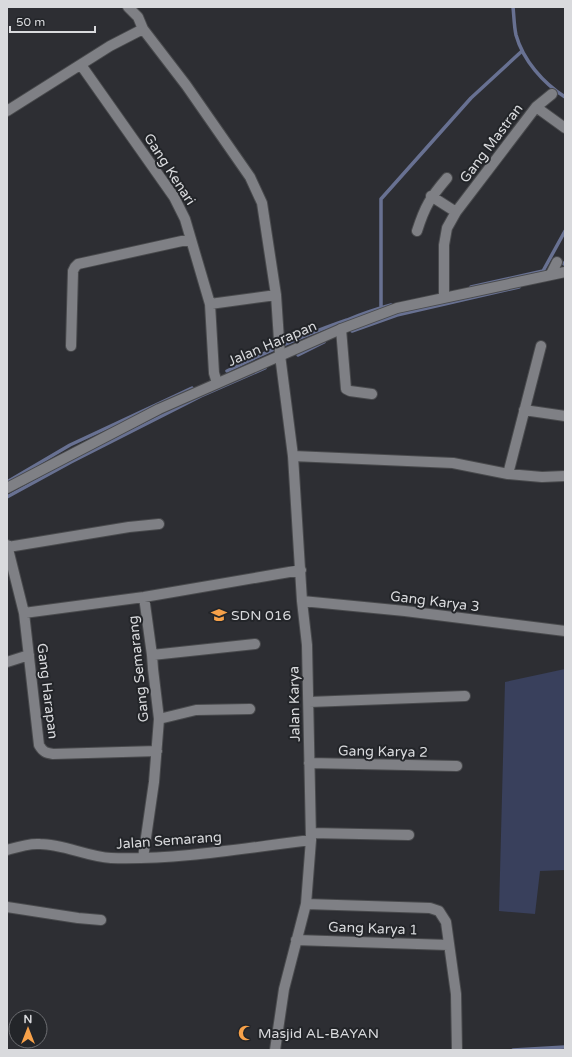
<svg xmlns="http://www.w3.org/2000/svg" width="572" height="1057" font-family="'Varela Round',sans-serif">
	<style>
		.green { fill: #39405c }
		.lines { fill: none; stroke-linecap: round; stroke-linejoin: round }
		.stream { stroke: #687192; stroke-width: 3.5 }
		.minor-casing { stroke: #494a4d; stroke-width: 12 }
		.tertiary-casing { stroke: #494a4d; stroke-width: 12 }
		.minor { stroke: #7f8085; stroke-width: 10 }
		.tertiary { stroke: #7f8085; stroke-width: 10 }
		.labels { text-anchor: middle; stroke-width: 4; stroke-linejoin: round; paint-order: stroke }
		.street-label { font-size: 14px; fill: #d9dadd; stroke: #232529 }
		.poi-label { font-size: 14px; fill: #d9dadd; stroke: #232529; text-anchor: start }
	</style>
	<rect width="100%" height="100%" fill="#2d2e33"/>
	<path class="green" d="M565 669V870L540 871 535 914 499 911 505 682Z"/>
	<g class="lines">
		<path class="stream" d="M513 7C514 16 514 26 516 35 523 60 543 83 565 97
			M564 264 565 262
			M471 287 543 271 565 231
			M381 308V199L471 98 522 51
			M352 331 397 315 519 287
			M298 355 324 342
			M227 371C266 352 306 334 347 320 362 314 376 309 391 305
			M7 482 70 445 192 388
			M7 497 71 462 201 396 265 368
			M513 1050 565 1047"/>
		<defs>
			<path id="minor" d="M128 7 138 17 143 29 186 85 250 177 262 203 276 295 280 355 293 456 302 601 307 645 311 840 306 904 284 989 275 1050
				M81 65 174 197 185 219 210 304 214 373 217 383
				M536 107 565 128
				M7 111 110 46 143 29
				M431 196 456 212
				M417 231C425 206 430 198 447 178
				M551 274 557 262
				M444 297V245L447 228 456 212 536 107 552 94
				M210 304 276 295
				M341 329 346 389 350 391 372 394
				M71 346 73 271 75 267 78 264 191 239
				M524 410 565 416
				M293 456 453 463 508 474 542 477 565 476
				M508 474 541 346
				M7 545 24 613 39 745C43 752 46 753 53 754L157 751
				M8 547 129 527 159 524
				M302 601 405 611 565 631
				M24 613 144 597 301 570
				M152 655 255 644
				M7 662 29 655
				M309 702 465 696
				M159 719 196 710 250 709
				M309 763 457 766
				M311 833 409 835
				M7 850C17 847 29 843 40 844 63 844 88 857 111 858 178 860 245 848 311 840
				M143 858 154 782 159 719 153 669 152 655 144 597
				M306 904 430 908 439 911 446 922 456 994 457 1050
				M7 907 78 918 101 920
				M296 940 448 945"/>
			<path id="tertiary" d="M7 488 159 409 341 329 397 308 565 272"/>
		</defs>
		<use href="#minor" class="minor-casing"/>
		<use href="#tertiary" class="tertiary-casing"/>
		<use href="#minor" class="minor"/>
		<use href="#tertiary" class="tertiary"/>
	</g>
	<defs>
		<symbol id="school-bare" viewBox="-9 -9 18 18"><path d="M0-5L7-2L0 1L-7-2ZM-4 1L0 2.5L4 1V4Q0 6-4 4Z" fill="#f7a149" stroke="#232529" stroke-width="2.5" paint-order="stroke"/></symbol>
		<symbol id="mosque-bare" viewBox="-9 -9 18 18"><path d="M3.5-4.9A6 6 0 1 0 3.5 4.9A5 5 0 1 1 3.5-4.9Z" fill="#f7a149" stroke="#232529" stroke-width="2.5" paint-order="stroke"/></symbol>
	</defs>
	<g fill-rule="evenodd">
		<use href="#school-bare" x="208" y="604" width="22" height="22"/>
		<use href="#mosque-bare" x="235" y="1022" width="22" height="22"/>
	</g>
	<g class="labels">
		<g class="street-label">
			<text transform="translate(491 143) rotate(-53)" y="5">Gang Mastran</text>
			<text transform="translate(170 169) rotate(57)" y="5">Gang Kenari</text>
			<text transform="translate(272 343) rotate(-23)" y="5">Jalan Harapan</text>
			<text transform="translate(435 601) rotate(7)" y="5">Gang Karya 3</text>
			<text transform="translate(138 669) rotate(-96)" y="5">Gang Semarang</text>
			<text transform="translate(48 691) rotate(83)" y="5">Gang Harapan</text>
			<text transform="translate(294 704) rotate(-91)" y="5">Jalan Karya</text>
			<text transform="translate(383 751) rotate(1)" y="5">Gang Karya 2</text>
			<text transform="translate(169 840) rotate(-4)" y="5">Jalan Semarang</text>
			<text transform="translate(373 928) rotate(2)" y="5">Gang Karya 1</text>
		</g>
		<g class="poi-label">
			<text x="231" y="620">SDN 016</text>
			<text x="258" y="1038">Masjid AL-BAYAN</text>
		</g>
	</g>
	<rect width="572" height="1057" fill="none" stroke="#d9dadd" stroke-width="16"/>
	<g transform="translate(28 1029)"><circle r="19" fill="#232529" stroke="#6c6d71"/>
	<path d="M0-3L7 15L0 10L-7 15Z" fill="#f7a149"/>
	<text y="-6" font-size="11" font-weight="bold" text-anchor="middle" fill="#d9dadd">N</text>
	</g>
	<path d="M10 26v6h85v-6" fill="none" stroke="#d9dadd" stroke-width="2"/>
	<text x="16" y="26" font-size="12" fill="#d9dadd" stroke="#232529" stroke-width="3" paint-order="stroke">50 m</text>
</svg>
